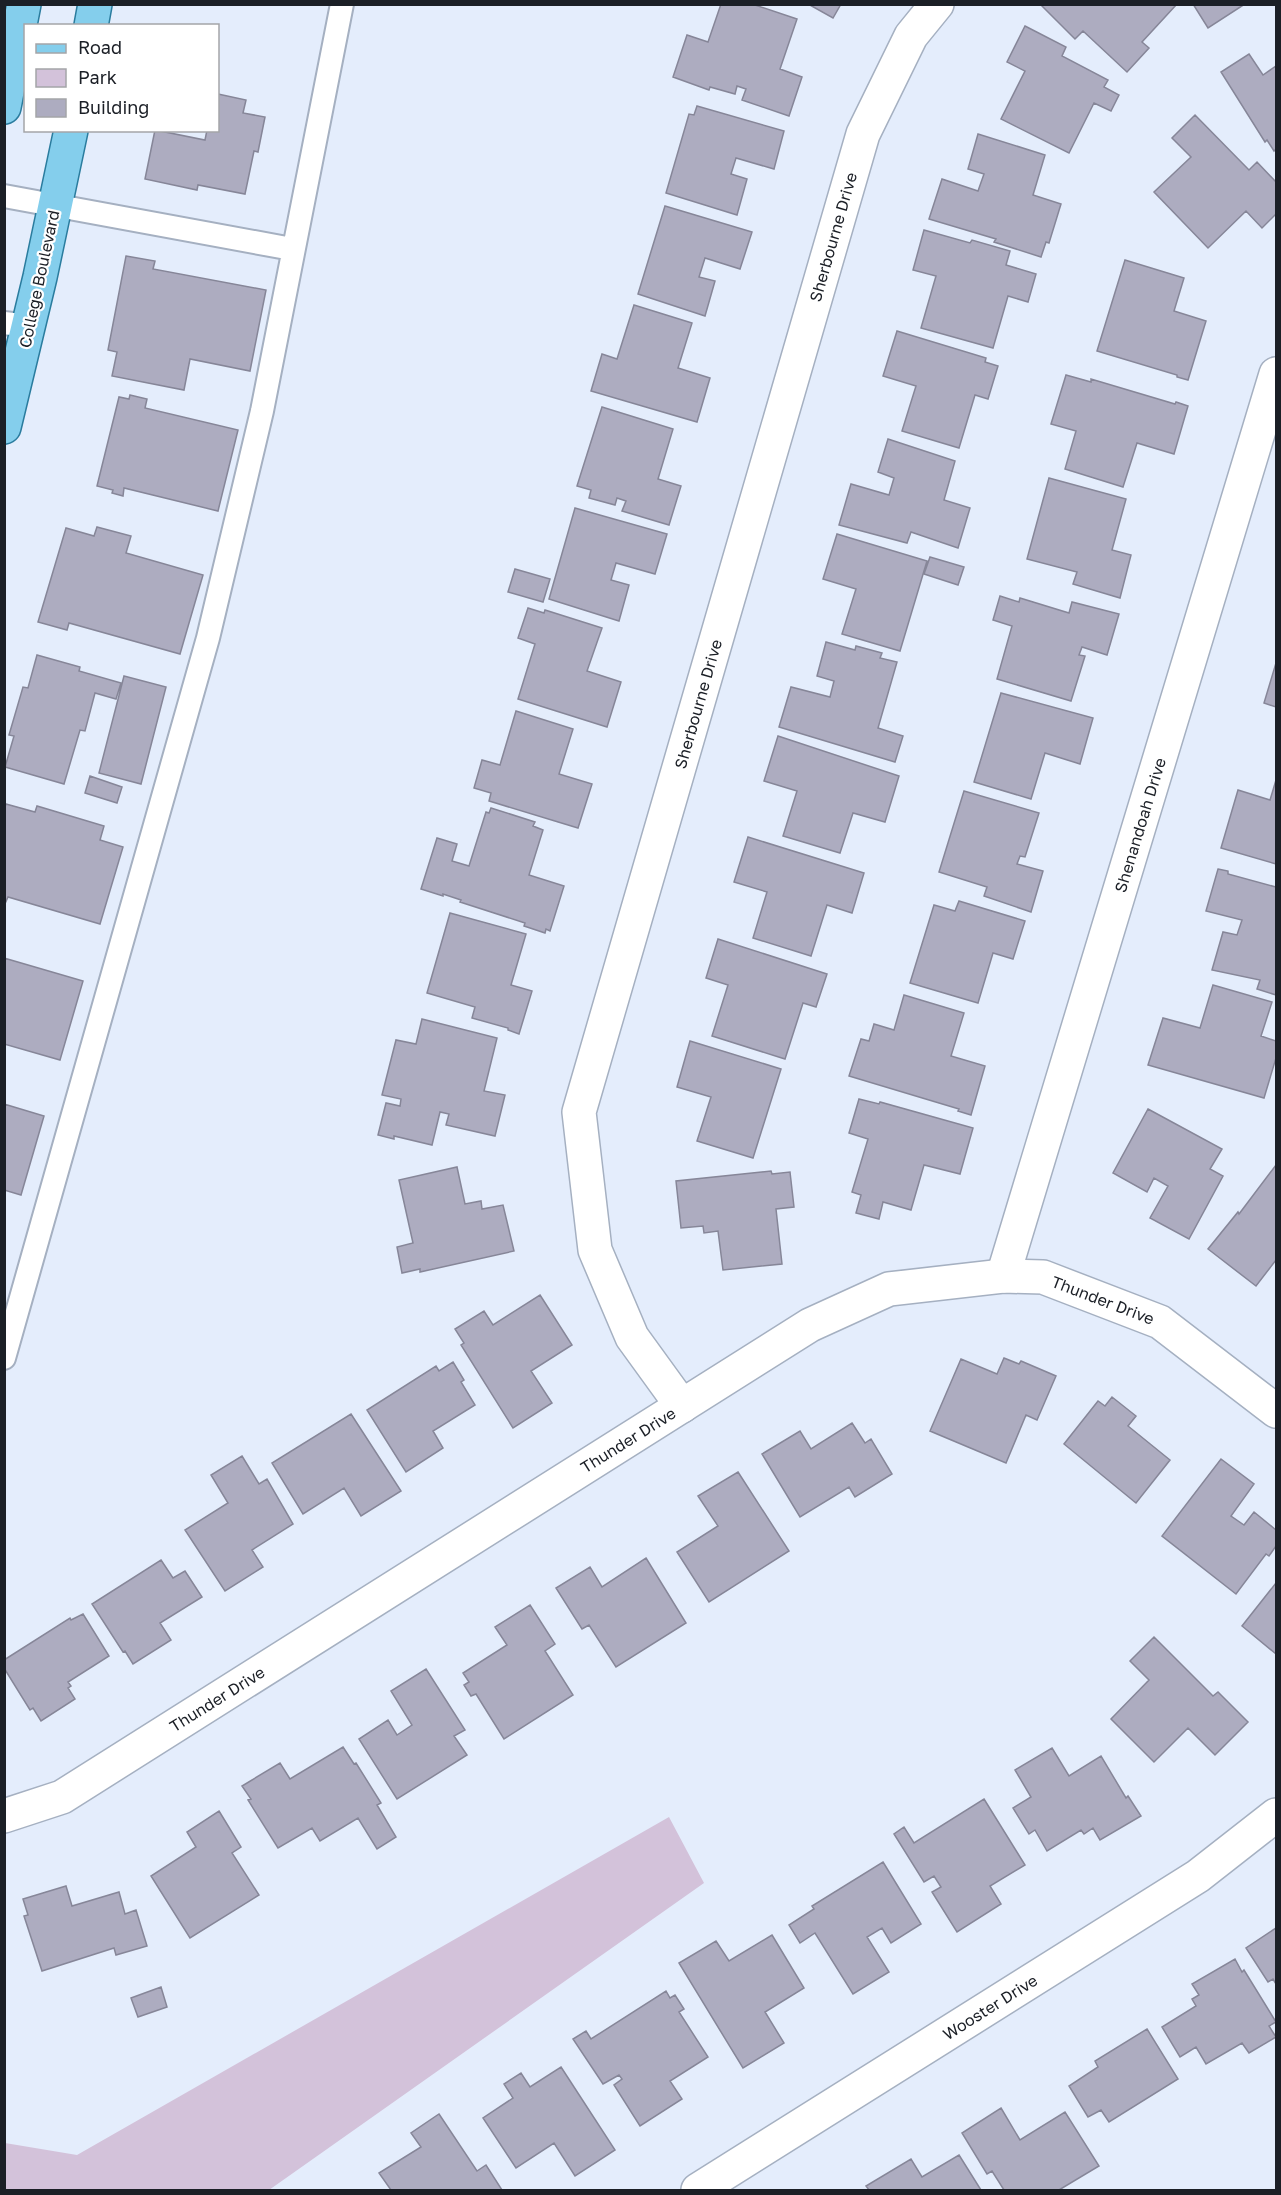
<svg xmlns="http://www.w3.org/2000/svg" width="1281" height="2195" font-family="'Golos Text',sans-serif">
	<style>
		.green { fill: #d3c2da }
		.building { fill: #adacc0; stroke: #868698; stroke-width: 1.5 }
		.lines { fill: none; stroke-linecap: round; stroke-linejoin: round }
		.lane-casing { stroke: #a5b0c1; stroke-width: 26 }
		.street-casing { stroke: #a5b0c1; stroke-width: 36 }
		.secondary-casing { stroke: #a5b0c1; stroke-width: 36 }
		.primary-casing { stroke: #2a7c9e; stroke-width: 36 }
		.lane { stroke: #fff; stroke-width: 22 }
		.street { stroke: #fff; stroke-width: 33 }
		.secondary { stroke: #fff; stroke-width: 33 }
		.primary { stroke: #84ceec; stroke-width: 33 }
		.labels { text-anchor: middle; stroke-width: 4.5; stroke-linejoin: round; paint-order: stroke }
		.street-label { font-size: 16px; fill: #1b1f26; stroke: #fff }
	</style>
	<rect width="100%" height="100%" fill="#e4edfc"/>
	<path class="green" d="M669 1817 704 1883 269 2190H5V2143L77 2155Z"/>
	<path class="building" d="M721 4H752L797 19 780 69 802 77 789 116 742 100 746 89 737 86 735 94 710 87 709 90 673 77 687 35 708 42Z
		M808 4H841L833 18Z
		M1040 4H1177L1142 42 1149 48 1127 72 1083 31 1075 39Z
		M1193 4H1245L1208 28Z
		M1025 26 1066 47 1062 56 1108 80 1104 87 1119 95 1111 111 1094 103 1069 153 1001 119 1025 71 1007 62Z
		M1249 54 1263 75 1276 66V149L1274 151 1267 140 1265 142 1221 72Z
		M218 94 246 100 243 113 265 117 258 152 254 151 245 194 198 185 197 190 145 179 155 130 205 140 207 130H218Z
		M697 106 784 131 774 169 736 158 731 174 747 179 737 215 666 193 689 114 694 115Z
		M1195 115 1249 170 1257 162 1276 182V214L1262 228 1246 211 1208 248 1154 192 1191 157 1172 138Z
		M978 134 1045 155 1033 195 1061 204 1049 243 1046 242 1041 257 994 242 996 239 929 219 942 179 978 191 984 174 968 169Z
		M665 206 752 232 740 269 705 258 699 277 715 281 705 316 638 294Z
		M924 230 970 243 972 240 1010 251 1006 265 1036 274 1028 302 1008 296 993 348 921 328 936 276 913 270Z
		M126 256 155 261 153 269 266 290 250 371 190 359 184 390 112 376 117 352 108 350Z
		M1125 260 1184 278 1174 311 1206 321 1188 380 1177 377V375L1097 351Z
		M634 305 692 323 678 368 710 378 697 422 591 391 602 354 617 359Z
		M897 331 986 358 985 362 998 366 988 399 975 395 959 448 902 431 916 386 883 376Z
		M1066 375 1091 382V379L1175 404 1176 402 1188 406 1174 454 1137 443 1123 487 1065 469 1076 431 1051 424Z
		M130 395 147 399 145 408 238 430 218 511 124 488 123 496 112 493 113 490 97 486 119 397 129 399Z
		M602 407 673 429 658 479 681 486 669 525 622 511 626 501 617 498 615 505 589 498 591 490 577 486Z
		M888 439 955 461 944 500 970 508 958 548 911 532 907 543 839 525 851 484 889 495 894 478 878 472Z
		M1049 478 1126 499 1112 550 1131 555 1120 598 1073 584 1077 572 1027 559Z
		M575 508 667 534 655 574 616 563 611 580 629 585 619 621 549 599Z
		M97 527 131 536 126 553 203 575 180 654 69 623 67 630 38 622 66 528 94 536Z
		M837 534 927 561 900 651 842 634 856 589 823 579Z
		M930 557 964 567 958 585 924 574Z
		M515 569 550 579 543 602 508 592Z
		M1000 596 1019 602 1020 598 1069 613 1072 602 1119 614 1107 655 1082 647 1079 655 1085 656 1071 701 997 679 1012 626 993 620Z
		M528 608 544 613 545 610 602 628 587 671 621 682 607 727 518 699 535 644 518 638Z
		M826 642 855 650 856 646 882 653 880 658 897 662 878 728 903 736 895 762 779 727 791 687 830 697 834 681 817 676Z
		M37 655 80 667 79 671 121 683 116 699 95 693 85 731 80 730 64 784 5 767 14 736 9 735 23 687 28 688Z
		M1276 663V707L1264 703Z
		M124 676 166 687 141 784 99 773Z
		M1001 693 1093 718 1080 764 1045 753 1031 799 974 782Z
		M516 711 573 729 559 774 592 784 578 828 489 801 491 793 474 788 482 760 500 765Z
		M778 736 899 776 885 822 853 813 840 853 783 836 797 791 764 781Z
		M90 776 122 787 117 803 85 793Z
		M1276 780V864L1221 848 1238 790 1270 800Z
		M964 791 1039 813 1025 857 1020 856 1017 864 1043 871 1031 912 984 896 987 887 939 872Z
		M6 804 35 812 37 806 104 826 100 840 123 847 100 924 8 897 4 906V810Z
		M491 808 535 822 533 826 543 830 529 875 564 886 550 931 546 929 545 933 524 926 525 923 460 902 461 900 443 894V896L421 889 437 838 457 844 452 861 469 866 486 812 489 813Z
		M748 837 864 873 852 913 827 905 811 956 753 938 767 892 734 882Z
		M1218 869 1228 871V874L1276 887V995L1257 989 1260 980 1212 970 1223 932 1237 935 1242 920 1206 911Z
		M959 901 1025 921 1013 959 993 953 978 1003 910 983 934 905 955 911Z
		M450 913 526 934 511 985 532 991 519 1034 508 1030V1028L472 1018 475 1007 427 993Z
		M718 939 827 974 816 1007 803 1003 785 1059 712 1036 728 985 706 978Z
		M4 958 83 981 60 1060 4 1044Z
		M1213 985 1272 1002 1261 1036 1276 1041V1058L1264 1098 1148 1065 1163 1018 1200 1028Z
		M904 995 964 1013 951 1056 985 1066 971 1115 958 1111 959 1109 849 1076 861 1039 869 1041 874 1024 894 1030Z
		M422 1019 497 1038 484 1091 505 1095 495 1136 446 1125 449 1114 440 1112 432 1145 394 1136V1139L378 1135 386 1103 400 1106 401 1099 382 1095 396 1040 416 1044Z
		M690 1041 781 1069 753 1158 697 1141 711 1097 677 1087Z
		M859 1099 879 1104 880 1102 973 1128 960 1174 924 1165 911 1210 883 1202 879 1219 856 1213 861 1195 852 1192 868 1139 849 1133Z
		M4 1104 44 1116 21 1195 4 1190Z
		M1148 1109 1222 1149 1210 1169 1223 1176 1189 1239 1150 1218 1168 1186 1154 1178 1147 1192 1113 1173Z
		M1276 1165V1260L1256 1286 1208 1249 1238 1212 1239 1214Z
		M457 1167 465 1204 481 1201 482 1209 503 1205 514 1251 420 1272V1269L402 1273 397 1247 413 1243 399 1180Z
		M771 1171 772 1174 790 1172 794 1207 776 1209 782 1264 723 1270 718 1231 704 1233 703 1226 681 1228 676 1181Z
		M540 1295 572 1345 531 1371 552 1403 513 1428 461 1345 464 1343 455 1329 484 1311 493 1325Z
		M1004 1358 1019 1364 1021 1361 1056 1376 1037 1420 1026 1415 1006 1463 930 1431 961 1359 997 1374Z
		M453 1362 464 1380 461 1382 475 1405 433 1431 443 1448 406 1472 367 1410 436 1366 439 1371Z
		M1112 1397 1136 1416 1128 1426 1170 1460 1136 1503 1064 1444 1098 1401 1105 1406Z
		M351 1414 401 1491 361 1516 344 1488 303 1514 272 1463Z
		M852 1423 865 1443 871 1439 892 1474 855 1497 849 1487 800 1517 762 1454 800 1431 811 1449Z
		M242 1456 259 1484 267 1479 293 1524 252 1550 263 1567 225 1591 185 1530 228 1503 211 1475Z
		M1221 1459 1254 1484 1231 1516 1244 1525 1254 1512 1276 1530V1546L1269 1556 1266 1554 1236 1594 1162 1536Z
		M738 1472 789 1551 709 1602 677 1552 718 1526 698 1496Z
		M646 1558 686 1623 616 1667 589 1625 582 1629 556 1588 590 1567 602 1587Z
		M161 1560 173 1578 185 1571 202 1597 160 1623 171 1640 133 1664 125 1651 123 1652 92 1604Z
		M1276 1583V1654L1242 1626Z
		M530 1605 555 1644 545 1651 573 1695 504 1739 476 1694 471 1696 464 1685 469 1682 463 1673 507 1645 495 1627Z
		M83 1614 109 1656 68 1682 71 1686 68 1688 75 1699 41 1721 33 1708 30 1710 4 1668V1660L70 1618 71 1620Z
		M1154 1637 1213 1696 1218 1692 1248 1722 1215 1755 1188 1728 1154 1762 1111 1719 1149 1680 1130 1661Z
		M426 1669 465 1730 454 1736 467 1755 397 1799 359 1739 388 1720 397 1735 412 1725 391 1691Z
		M343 1747 354 1764 356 1763 381 1803 377 1805 396 1837 377 1849 358 1818 320 1841 312 1828 278 1848 248 1800 251 1799 242 1786 280 1763 290 1779Z
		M1052 1748 1069 1776 1101 1756 1126 1798 1128 1796 1141 1816 1100 1840 1093 1828 1084 1834 1081 1830 1047 1851 1035 1830 1029 1834 1013 1808 1031 1797 1015 1770Z
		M984 1799 1025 1865 990 1886 1001 1904 957 1932 932 1892 941 1887 934 1876 924 1882 894 1834 904 1827 914 1843Z
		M219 1811 241 1847 232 1853 259 1895 190 1938 151 1876 196 1847 187 1832Z
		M883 1862 921 1924 891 1943 882 1928 867 1937 889 1972 853 1994 815 1933 800 1943 789 1925 814 1909 812 1906Z
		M66 1886 72 1906 119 1892 125 1914 136 1910 147 1946 116 1955 114 1948 42 1971 24 1916 28 1915 23 1899Z
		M1276 1928V1984L1273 1979 1268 1982 1246 1948Z
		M772 1935 804 1988 765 2012 784 2043 743 2068 679 1963 716 1941 729 1961Z
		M1235 1959 1242 1972 1244 1970 1276 2022 1269 2026 1276 2037 1249 2053 1242 2043 1206 2064 1196 2047 1180 2057 1162 2027 1196 2006 1192 1999 1199 1995 1192 1984Z
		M161 1987 167 2007 138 2017 131 1998Z
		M666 1991 670 1998 675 1995 684 2009 679 2012 708 2057 670 2081 682 2099 640 2126 614 2085 622 2079 619 2075 603 2084 573 2039 586 2031 591 2039Z
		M1147 2029 1178 2079 1109 2122 1101 2110 1088 2117 1069 2086 1098 2067 1095 2061Z
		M561 2067 615 2150 575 2176 554 2143 516 2168 483 2118 513 2098 504 2084 521 2073 530 2087Z
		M1001 2108 1020 2140 1065 2112 1099 2166 1059 2190H1004L992 2171 987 2174 962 2133Z
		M439 2114 477 2171 486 2165 502 2190H391L379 2173 421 2147 411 2133Z
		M959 2155 981 2190H869L866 2186 911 2159 922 2177Z"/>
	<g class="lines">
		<defs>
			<path id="lane" d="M4 196 292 249
				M4 323 29 326
				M4 1358 208 638 262 411 342 4"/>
			<path id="street" d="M1003 1276 1276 374
				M682 1406 632 1337 595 1250 579 1112 863 134 911 36 937 4
				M698 2190 1198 1876 1276 1815"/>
			<path id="secondary" d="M4 1816 62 1797 810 1325 889 1289 1003 1276 1043 1277 1160 1322 1276 1411"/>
			<path id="primary" d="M91 26 95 4
				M4 107 24 4
				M4 427 40 277 71 130"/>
		</defs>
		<use href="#lane" class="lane-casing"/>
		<use href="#street" class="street-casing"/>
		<use href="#secondary" class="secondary-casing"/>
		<use href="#primary" class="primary-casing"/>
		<use href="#lane" class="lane"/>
		<use href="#street" class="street"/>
		<use href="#secondary" class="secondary"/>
		<use href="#primary" class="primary"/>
	</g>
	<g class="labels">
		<g class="street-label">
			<text transform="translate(833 237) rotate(-74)" y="6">Sherbourne Drive</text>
			<text transform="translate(39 279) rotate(-78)" y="6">College Boulevard</text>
			<text transform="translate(698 704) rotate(-74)" y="6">Sherbourne Drive</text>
			<text transform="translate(1140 825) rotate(-73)" y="6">Shenandoah Drive</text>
			<text transform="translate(1103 1300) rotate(21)" y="6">Thunder Drive</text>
			<text transform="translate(628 1440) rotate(-32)" y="6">Thunder Drive</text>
			<text transform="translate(217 1699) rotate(-32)" y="6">Thunder Drive</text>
			<text transform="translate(990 2007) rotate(-32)" y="6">Wooster Drive</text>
		</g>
	</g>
	<rect width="1281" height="2195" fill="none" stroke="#1b1f26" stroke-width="12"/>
	<rect x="24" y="24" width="195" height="108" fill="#ffffff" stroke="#a4a5a8" stroke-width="1.5"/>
	<rect x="36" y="44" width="30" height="9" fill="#84ceec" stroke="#a4a5a8" stroke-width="1.5"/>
	<text x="78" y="54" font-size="18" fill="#1b1f26">Road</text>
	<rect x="36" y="69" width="30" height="18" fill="#d3c2da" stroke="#a4a5a8" stroke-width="1.5"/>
	<text x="78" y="84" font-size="18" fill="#1b1f26">Park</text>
	<rect x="36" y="99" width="30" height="18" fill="#adacc0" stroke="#a4a5a8" stroke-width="1.5"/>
	<text x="78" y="114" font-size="18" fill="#1b1f26">Building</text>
</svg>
